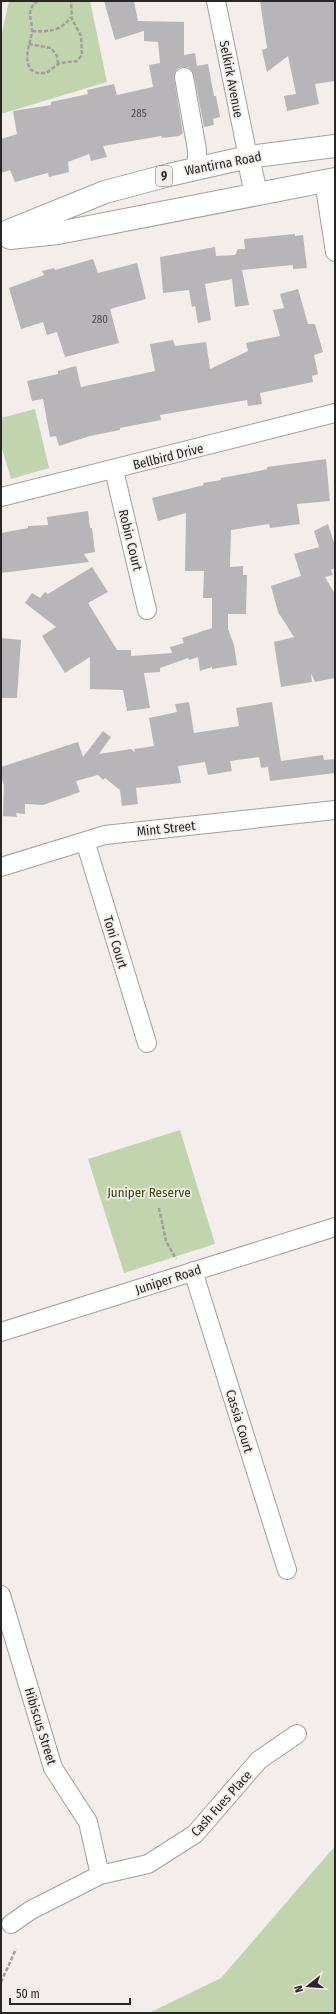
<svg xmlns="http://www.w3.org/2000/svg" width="336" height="2014" font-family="'Fira Sans Condensed',sans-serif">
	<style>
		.green { fill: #c2d4ad }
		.building { fill: #b8b5b9 }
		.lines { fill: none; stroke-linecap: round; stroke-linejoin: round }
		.minor-casing { stroke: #a49f9e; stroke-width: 20 }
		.major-casing { stroke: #a49f9e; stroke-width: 24 }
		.path { stroke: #a19e9c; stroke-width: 2.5; stroke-dasharray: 4 2; stroke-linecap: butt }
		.minor { stroke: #fff; stroke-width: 18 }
		.major { stroke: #fff; stroke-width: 22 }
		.labels { text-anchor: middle; stroke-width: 3.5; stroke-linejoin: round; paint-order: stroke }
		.number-label { font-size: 11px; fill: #4c4a4b }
		.shield { fill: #f3eeec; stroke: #656261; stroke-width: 1 }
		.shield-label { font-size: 12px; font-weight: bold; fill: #282626 }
		.street-label { font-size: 13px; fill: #282626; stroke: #f3eeec }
		.park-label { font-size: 13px; fill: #334c01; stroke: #f3eeec }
	</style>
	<rect width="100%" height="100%" fill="#f3eeec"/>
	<path class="green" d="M9 1H90L107 82 1 114V37Z
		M35 409 49 468 11 479 1 445V418Z
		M180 1130 215 1244 124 1273 88 1159Z
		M335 1846V2013H149L221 1978Z"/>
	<path class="building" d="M104 1H134L138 21 184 22V55L195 53 197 66 208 64 214 96H216L220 117 213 119 214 125 204 127 194 75 188 67H182L177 69 174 78 183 133 179 136 162 138 161 136 103 146 107 157 91 161 89 154 68 162 69 172 49 177 48 173 15 182 10 170 1 173V139L17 134 13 111 51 105V102L88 94 87 90 114 84 117 95 153 87 149 65 160 63 158 42 144 41V31L115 40Z
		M260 1H335V81L315 84 319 104 287 111 284 96 296 94 288 56 267 72 262 50 267 48Z
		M295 234V236L303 235 307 268 293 269V265L242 270 249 305 235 307 232 279 205 284 211 320 198 323 195 306 192 307 189 290 163 293 160 257 215 247 216 256 235 255 238 249H245L244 239Z
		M93 259 98 273 137 263 146 299 110 309 119 343 65 357 57 332 47 335 43 322 21 329 9 288 44 275 42 271 54 268 55 270Z
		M298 289 308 324H315L323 352 314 355 318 374 312 376 313 382 260 393 262 404 248 406 247 400 160 415 161 420 120 428V430L90 436 59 446 56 436 50 437 43 399 32 401 27 381 58 374V371L76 366 81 387 155 371 150 344 173 340 175 346 206 342 210 369 248 351 246 343 280 336 273 310 284 308 280 294Z
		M326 459 330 501 297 504 300 524 270 528 269 524 231 530 230 567 243 566V575H247L246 614H228V629L234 645 237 665 212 669V667L200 671 198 657 189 660 188 658 160 668V672L144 673 150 708 127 711 123 690 90 689V657L65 673 42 636 56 627 25 603 32 593 40 598 45 592 48 594 92 567 108 592 88 603 117 650H131V656L172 653 170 647 184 643 182 638 212 628V598H203L204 571H185L186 513 158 521 152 498 204 485 203 483 221 480V478L254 472 267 469V467Z
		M88 511 90 528H92L95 552 84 554 89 562 1 573V533L28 528V526L48 525 47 517Z
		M328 524 335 546V568L331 570 333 575 325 577 335 594V678L315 682 311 673 312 682 281 687 274 642 294 637 278 612 271 586 301 576 294 554 319 547 314 531Z
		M1 638 21 640 17 698H1Z
		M189 702 194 733 239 726 236 708 272 702 281 761 323 755 324 760 335 759V773L270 781 268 767 261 768 259 757 230 761 232 771 208 775 205 762 178 766 181 783 136 788 138 804 122 806 120 790 105 778 103 780 98 775 76 781 80 792 43 805 25 804V814L16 813 17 817 3 816 4 785 1 776V767L78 742 83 757 103 731 111 737 99 754 131 749 135 752 134 749 154 746 149 718 177 712 175 704Z"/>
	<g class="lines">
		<defs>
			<path id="minor" d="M216 1 248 157
				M184 77 197 150V159L194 168
				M324 181 335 252
				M114 470 147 610
				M1 497 335 413
				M85 841 147 1043
				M1 867 105 835 335 810
				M193 1271 287 1570
				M1 1332 335 1227
				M1 1595 53 1768 88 1822 100 1875
				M11 1924 31 1910 100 1875 148 1864 195 1834 259 1760 297 1734"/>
			<path id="major" d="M248 157 256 194
				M1 234 105 192 169 175 248 157 335 146
				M10 238 58 233 335 179"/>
		</defs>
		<use href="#minor" class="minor-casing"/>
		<use href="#major" class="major-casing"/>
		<path class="path" d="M38 1C24 10 33 20 32 32 30 45 23 57 31 70L37 73H46L60 63 77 61 82 55 81 36 72 19 71 1
			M32 31C48 32 61 31 71 17
			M29 44 51 48 57 56 58 64
			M159 1208 166 1241 176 1259
			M1 1982 16 1949"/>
		<use href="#minor" class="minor"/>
		<use href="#major" class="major"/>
	</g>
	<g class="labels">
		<g class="number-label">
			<text x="139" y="117">285</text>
			<text x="100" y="323">280</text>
		</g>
		<rect class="shield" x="156" y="166" width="16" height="20" rx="3"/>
		<g class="shield-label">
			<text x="164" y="180">9</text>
		</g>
		<g class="street-label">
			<text transform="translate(232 79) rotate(79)" y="5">Selkirk Avenue</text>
			<text transform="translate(223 163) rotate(-11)" y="5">Wantirna Road</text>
			<text transform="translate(168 456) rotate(-14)" y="5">Bellbird Drive</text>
			<text transform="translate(131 540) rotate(76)" y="5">Robin Court</text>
			<text transform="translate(166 828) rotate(-6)" y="5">Mint Street</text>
			<text transform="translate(116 942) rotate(73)" y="5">Toni Court</text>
			<text transform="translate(168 1279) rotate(-18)" y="5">Juniper Road</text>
			<text transform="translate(240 1421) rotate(73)" y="5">Cassia Court</text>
			<text transform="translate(41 1726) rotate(73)" y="5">Hibiscus Street</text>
			<text transform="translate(221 1803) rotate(-48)" y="5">Cash Fues Place</text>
		</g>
		<g class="park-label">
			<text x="149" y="1197">Juniper Reserve</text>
		</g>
	</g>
	<rect width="336" height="2014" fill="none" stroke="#282626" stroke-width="4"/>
	<g transform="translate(308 1986) rotate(253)" stroke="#f3eeec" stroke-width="3" paint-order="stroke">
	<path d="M0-3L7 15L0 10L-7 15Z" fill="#282626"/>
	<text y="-6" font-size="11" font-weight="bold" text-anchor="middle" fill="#282626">N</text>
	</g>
	<path d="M10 1998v6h120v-6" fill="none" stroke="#282626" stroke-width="2"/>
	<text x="16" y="1998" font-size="12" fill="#282626" stroke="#f3eeec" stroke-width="3" paint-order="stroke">50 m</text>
</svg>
